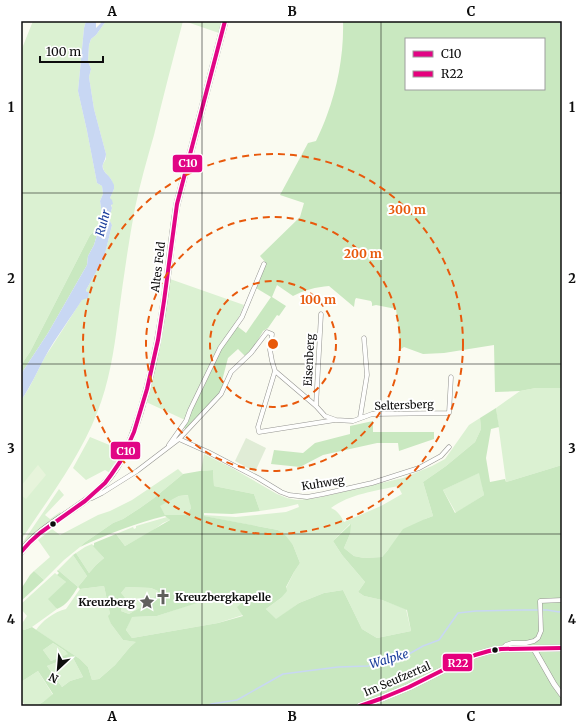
<svg xmlns="http://www.w3.org/2000/svg" width="583" height="727" font-family="Merriweather,serif">
	<style>
		.green { fill: #dbf1d2; fill-rule: evenodd }
		.forest { fill: #c9e8c0; fill-rule: evenodd }
		.cemetery { fill: #e0ecd6 }
		.pitch { fill: #e7f4db }
		.water { fill: #c8d7f3 }
		.lines { fill: none; stroke-linecap: round; stroke-linejoin: round }
		.stream { stroke: #c8d7f3; stroke-width: 1.5 }
		.minor-casing { stroke: #949490; stroke-width: 5 }
		.tertiary-casing { stroke: #949490; stroke-width: 6 }
		.secondary-casing { stroke: #8a8b86; stroke-width: 7 }
		.minor { stroke: #fefefd; stroke-width: 4 }
		.tertiary { stroke: #fefefd; stroke-width: 5 }
		.secondary { stroke: #f2f4e9; stroke-width: 6 }
		.bus-1-casing { stroke: #fff; stroke-width: 7 }
		.bus-2-casing { stroke: #fff; stroke-width: 7 }
		.bus-1 { stroke: #e10585; stroke-width: 4 }
		.bus-2 { stroke: #e5007d; stroke-width: 4 }
		.grid { fill: none; stroke: #0d0d0d; stroke-width: 1; stroke-opacity: 0.55 }
		.ring { fill: none; stroke: #e8590c; stroke-width: 2; stroke-dasharray: 7 5 }
		.bus-dot { fill: #0d0d0d; stroke: #fff; stroke-width: 1.5 }
		.labels { text-anchor: middle; stroke-width: 4; stroke-linejoin: round; paint-order: stroke }
		.street-label { font-size: 11px; fill: #0d0d0d; stroke: #fff }
		.poi-label { font-size: 11px; font-weight: bold; fill: #0d0d0d; stroke: #fff; text-anchor: start }
		.water-label { font-size: 12px; font-style: italic; fill: #193c9b; stroke: #fff }
		.centre { fill: #e8590c; stroke: #fff; stroke-width: 2 }
		.ring-label { font-size: 12px; text-anchor: middle; font-weight: bold; fill: #e8590c; stroke: #fff; stroke-width: 4; stroke-linejoin: round; paint-order: stroke }
		.line-badge { stroke: #fff; stroke-width: 1.5 }
		.badge-label { font-size: 11px; text-anchor: middle; font-weight: bold; fill: #fff }
		.neatline { fill: none; stroke: #0d0d0d; stroke-width: 1.5 }
		.grid-label { font-size: 13px; text-anchor: middle; font-weight: bold; fill: #0d0d0d }
	</style>
	<rect width="100%" height="100%" fill="#fafbf1"/>
	<path class="green" d="M33 21H86L84 28 78 91 87 131 97 183 102 186 103 194 100 201 103 221 99 228 90 235 30 352 21 365V51Z
		M106 21H183C173 59 163 97 154 135 147 159 140 184 135 208 128 245 123 282 118 319 114 351 109 383 97 413 79 459 48 499 21 540V401L29 388 45 357 87 292 86 290 104 258 112 225 109 219 112 208 110 198 114 189 111 179 104 171 103 168V164L106 159V154L94 109 89 77 91 69 88 61 89 45 91 39 96 35Z
		M188 21H222L219 33 187 22Z
		M170 279 244 305 239 317 214 355 203 382 191 403 185 420 144 401 163 328Z
		M536 388H562V465L506 482 496 408 520 391Z
		M480 418 481 429 475 442 446 466 423 482 433 516 425 519 388 550 382 557 364 558 354 556 344 548 350 534V524L333 541 342 555 365 582 358 592 364 596 382 600 406 609 411 631 377 638 362 629 343 590 324 593 299 603 276 620 266 609 281 598 294 572 300 563 293 545 278 530 203 516V515L236 517 286 512 299 507 298 504 286 507 260 511 254 494 214 486 213 470 201 471 204 454 232 468 277 494 287 498 297 500 317 498 403 478 432 466 445 459 469 425ZM398 486 402 494 381 506 344 522C341 516 338 511 331 508 350 494 375 491 398 486Z
		M90 437 124 451 110 473 105 470 86 480 73 468Z
		M178 469 183 474 154 498 140 508 123 519 113 523 84 543 80 547 64 560 44 580 34 571 50 557 38 540 52 529 60 535 98 515 110 511 132 500Z
		M480 472 484 495 456 513 443 490Z
		M59 489 64 495 45 515 50 519 60 512 61 514 33 535 24 543 23 542Z
		M189 495 191 508 187 515H165L159 506 179 496Z
		M167 517 170 520 163 523 152 531 125 546 116 534 133 527 134 529 136 528V526Z
		M92 544 104 558 96 565 89 573 76 553 85 547Z
		M73 555 87 576 78 587 58 570Z
		M55 573 66 582 56 608 57 609 32 627 24 630 21 628V625L27 616 21 609V604Z
		M104 586 110 614 111 624 123 640 137 642 130 647 115 665 99 679 92 680 88 667 80 659 36 630C41 622 55 611 66 609L80 589Z
		M126 587 151 588 158 591C150 608 143 605 129 614L121 611 122 607 121 593Z
		M231 591 243 602V615L218 623 132 638 126 630 131 617 157 616Z
		M53 643 69 654 51 661 43 650Z
		M72 656 83 677 70 681 62 687 47 666Z
		M38 671 53 695 43 702 36 706H26L21 700V682Z"/>
	<path class="forest" d="M343 21H562V388H536L520 391 495 392 494 345 444 353 423 354 404 347 401 349 396 309 376 305 372 306V303L371 301 356 298 355 300 354 307 329 286C316 287 304 290 293 296L277 285 272 297 286 306 279 316 277 315 268 328 263 331 254 347 245 356 238 349 228 358 222 381 224 383 220 392 186 429 184 428 192 409 206 382 219 353 237 326 246 333 271 297 256 288 266 263 260 256 300 217 304 203 280 195 308 143 316 141C320 132 324 124 327 115 338 86 344 52 343 21ZM406 39H544V89H406Z
		M99 228 94 245 88 256 87 265 48 333 21 374V365L30 352 90 235Z
		M496 408 499 427 491 429 486 458 490 482 505 479 506 482 562 465V706H36L43 702 53 694 38 671 21 682V628L24 630 32 627 80 659 88 667 92 680 99 679 115 665 130 647 136 642 123 640 111 624 108 616 110 614 104 586 80 589 78 587C72 596 67 605 57 609L48 599 66 582 57 575 59 573 57 571 58 570 78 587 87 576 73 555 76 553 89 573 96 565 104 558 93 546 94 545V543L116 534 125 546 170 520 165 516C136 523 108 534 80 547L84 543 113 523 123 519 140 508 154 498 183 474 200 471 213 470 214 486 254 494 260 511 232 514 204 513V516L278 530 286 536 293 545 300 563 294 572 286 587 287 591 281 598 266 609 276 619 299 603 324 593 343 590 362 629 377 638 411 631 407 610 382 600 364 596 358 592 365 582 342 555 333 541 351 524 350 534 344 548 354 556 364 558 382 557 388 550 403 529 425 519 433 516 423 482 446 466 475 442 481 429 480 418ZM479 473 484 495 455 513 443 490ZM188 495 191 508 187 515H165L160 506 179 496ZM126 587 151 588 158 591C150 607 143 605 129 614L121 611 122 607 126 604 125 598 121 593ZM231 592 243 602 237 607 243 616 218 623 132 638 126 630 132 617 157 616ZM53 643 65 651 68 654 51 661 43 650ZM72 656 83 677 70 681 62 687 47 666Z
		M373 421V432H434V439L399 451 398 443H377L323 455 300 467 271 464 274 450 303 453 315 443 350 434V426Z
		M34 571 44 580 21 601V589L30 575Z"/>
	<path class="cemetery" d="M246 438 266 448 255 472 235 461Z"/>
	<path class="pitch" d="M38 465 46 475 26 499 21 495V486Z"/>
	<path class="water" d="M86 21H95L96 22V28L101 23V21H106L96 35 91 39 89 45 88 61 91 69 89 77 94 109 106 154C106 158 104 161 103 164 101 171 108 174 111 179 112 181 113 183 114 185V189L110 198 112 200 113 204 111 205 112 208 109 219 112 225 104 258 86 290 87 292H89L88 298 82 300C70 319 56 337 45 357 37 372 30 387 21 401V374L48 333 87 265 88 256 94 245 99 228 103 221 100 201 103 194 102 186 97 183 87 131 78 91 84 28Z"/>
	<g class="lines">
		<path class="stream" d="M560 21 562 31
			M208 706 211 704 237 700 283 674 338 667 368 666 409 654 423 646 439 640 458 613 476 611 523 610H547L559 612 562 611"/>
		<defs>
			<path id="minor" d="M275 371 258 427 259 432 335 420
				M316 406 321 314
				M360 418 367 375 364 338
				M179 439 208 452 258 478 281 492 289 495 307 497 323 494 372 483 419 468 441 456 449 447
				M169 445 186 421 190 410 220 348 242 317 264 264
				M92 498 102 493 137 471 179 439 221 394 231 372 251 353 267 332 272 334 270 350 272 361 275 371 316 406 325 416 336 420 353 421 372 414 449 413 451 377
				M502 649 506 645 512 643H526L534 641 538 638 541 631 540 601 562 600"/>
			<path id="tertiary" d="M534 649 554 684 562 695"/>
			<path id="secondary" d="M21 552C42 523 81 510 105 483 123 463 132 438 140 413 150 381 157 348 162 315 168 278 171 241 177 204L225 21
				M360 706 380 699 409 687 461 661 475 655 489 651 501 649 562 648"/>
		</defs>
		<use href="#minor" class="minor-casing"/>
		<use href="#tertiary" class="tertiary-casing"/>
		<use href="#secondary" class="secondary-casing"/>
		<use href="#minor" class="minor"/>
		<use href="#tertiary" class="tertiary"/>
		<use href="#secondary" class="secondary"/>
		<defs>
			<path id="bus-1" d="M21 552 30 542 40 533 85 501 105 483 111 475 122 459 134 432 147 389 158 340 164 301 177 204 225 21"/>
			<path id="bus-2" d="M360 706 380 699 409 687 461 661 475 655 489 651 501 649 562 648"/>
		</defs>
		<use href="#bus-1" class="bus-1-casing"/>
		<use href="#bus-2" class="bus-2-casing"/>
		<use href="#bus-1" class="bus-1"/>
		<use href="#bus-2" class="bus-2"/>
	</g>
	<path class="grid" d="M202 21V706M381 21V706M21 193H562M21 364H562M21 534H562"/>
	<g class="ring">
		<circle cx="273" cy="344" r="63"/>
		<circle cx="273" cy="344" r="127"/>
		<circle cx="273" cy="344" r="190"/>
	</g>
	<defs>
		<symbol id="church-bare" viewBox="-9 -9 18 18"><path d="M-1.2-6h2.4v3.5h3.3v2.4h-3.3V6h-2.4V-.1h-3.3v-2.4h3.3Z" fill="#60605d" stroke="#fff" stroke-width="2.5" paint-order="stroke"/></symbol>
		<symbol id="sight-bare" viewBox="-9 -9 18 18"><path d="M0-6L1.8-2.2L6-1.7L2.9 1.2L3.7 5.4L0 3.3L-3.7 5.4L-2.9 1.2L-6-1.7L-1.8-2.2Z" fill="#60605d" stroke="#fff" stroke-width="2.5" paint-order="stroke"/></symbol>
	</defs>
	<g fill-rule="evenodd">
		<use href="#church-bare" x="152" y="586" width="22" height="22"/>
		<use href="#sight-bare" x="136" y="591" width="22" height="22"/>
	</g>
	<g class="bus-dot">
		<circle cx="53" cy="524" r="3.5"/>
		<circle cx="495" cy="650" r="3.5"/>
	</g>
	<g class="labels">
		<g class="street-label">
			<text transform="translate(158 267) rotate(-83)" y="4">Altes Feld</text>
			<text transform="translate(309 360) rotate(-87)" y="4">Eisenberg</text>
			<text transform="translate(404 405) rotate(-2)" y="4">Seltersberg</text>
			<text transform="translate(323 483) rotate(-9)" y="4">Kuhweg</text>
			<text transform="translate(397 679) rotate(-23)" y="4">Im Seufzertal</text>
		</g>
		<g class="poi-label">
			<text x="175" y="601">Kreuzbergkapelle</text>
			<text x="135" y="606" text-anchor="end">Kreuzberg</text>
		</g>
		<g class="water-label">
			<text transform="translate(103 223) rotate(-75)" y="4">Ruhr</text>
			<text transform="translate(389 659) rotate(-16)" y="4">Walpke</text>
		</g>
	</g>
	<circle cx="273" cy="344" r="6" class="centre"/>
	<g class="ring-label">
		<text x="407" y="214">300 m</text>
		<text x="363" y="258">200 m</text>
		<text x="318" y="304">100 m</text>
	</g>
	<g class="line-badge">
		<rect x="172" y="154" width="31" height="19" rx="4" fill="#e10585"/>
		<rect x="110" y="441" width="31" height="19" rx="4" fill="#e10585"/>
		<rect x="442" y="653" width="31" height="19" rx="4" fill="#e5007d"/>
	</g>
	<g class="badge-label">
		<text x="188" y="167">C10</text>
		<text x="126" y="455">C10</text>
		<text x="458" y="667">R22</text>
	</g>
	<rect width="583" height="727" fill="none" stroke="#ffffff" stroke-width="44"/>
	<rect x="405" y="38" width="140" height="52" fill="#ffffff" stroke="#9e9e9e"/>
	<rect x="413" y="51" width="20" height="6" fill="#e10585" stroke="#9e9e9e"/>
	<text x="441" y="58" font-size="12" fill="#0d0d0d">C10</text>
	<rect x="413" y="71" width="20" height="6" fill="#e5007d" stroke="#9e9e9e"/>
	<text x="441" y="78" font-size="12" fill="#0d0d0d">R22</text>
	<g transform="translate(58 669) rotate(206)" stroke="#ffffff" stroke-width="3" paint-order="stroke">
	<path d="M0-3L7 15L0 10L-7 15Z" fill="#0d0d0d"/>
	<text y="-6" font-size="11" font-weight="bold" text-anchor="middle" fill="#0d0d0d">N</text>
	</g>
	<path d="M40 56v6h63v-6" fill="none" stroke="#0d0d0d" stroke-width="2"/>
	<text x="46" y="56" font-size="12" fill="#0d0d0d" stroke="#ffffff" stroke-width="3" paint-order="stroke">100 m</text>
	<rect x="22" y="22" width="539" height="683" class="neatline"/>
	<g class="grid-label">
		<text x="112" y="16">A</text>
		<text x="292" y="16">B</text>
		<text x="471" y="16">C</text>
		<text x="11" y="112">1</text>
		<text x="572" y="112">1</text>
		<text x="11" y="283">2</text>
		<text x="572" y="283">2</text>
		<text x="11" y="453">3</text>
		<text x="572" y="453">3</text>
		<text x="11" y="624">4</text>
		<text x="572" y="624">4</text>
		<text x="112" y="721">A</text>
		<text x="292" y="721">B</text>
		<text x="471" y="721">C</text>
	</g>
</svg>
